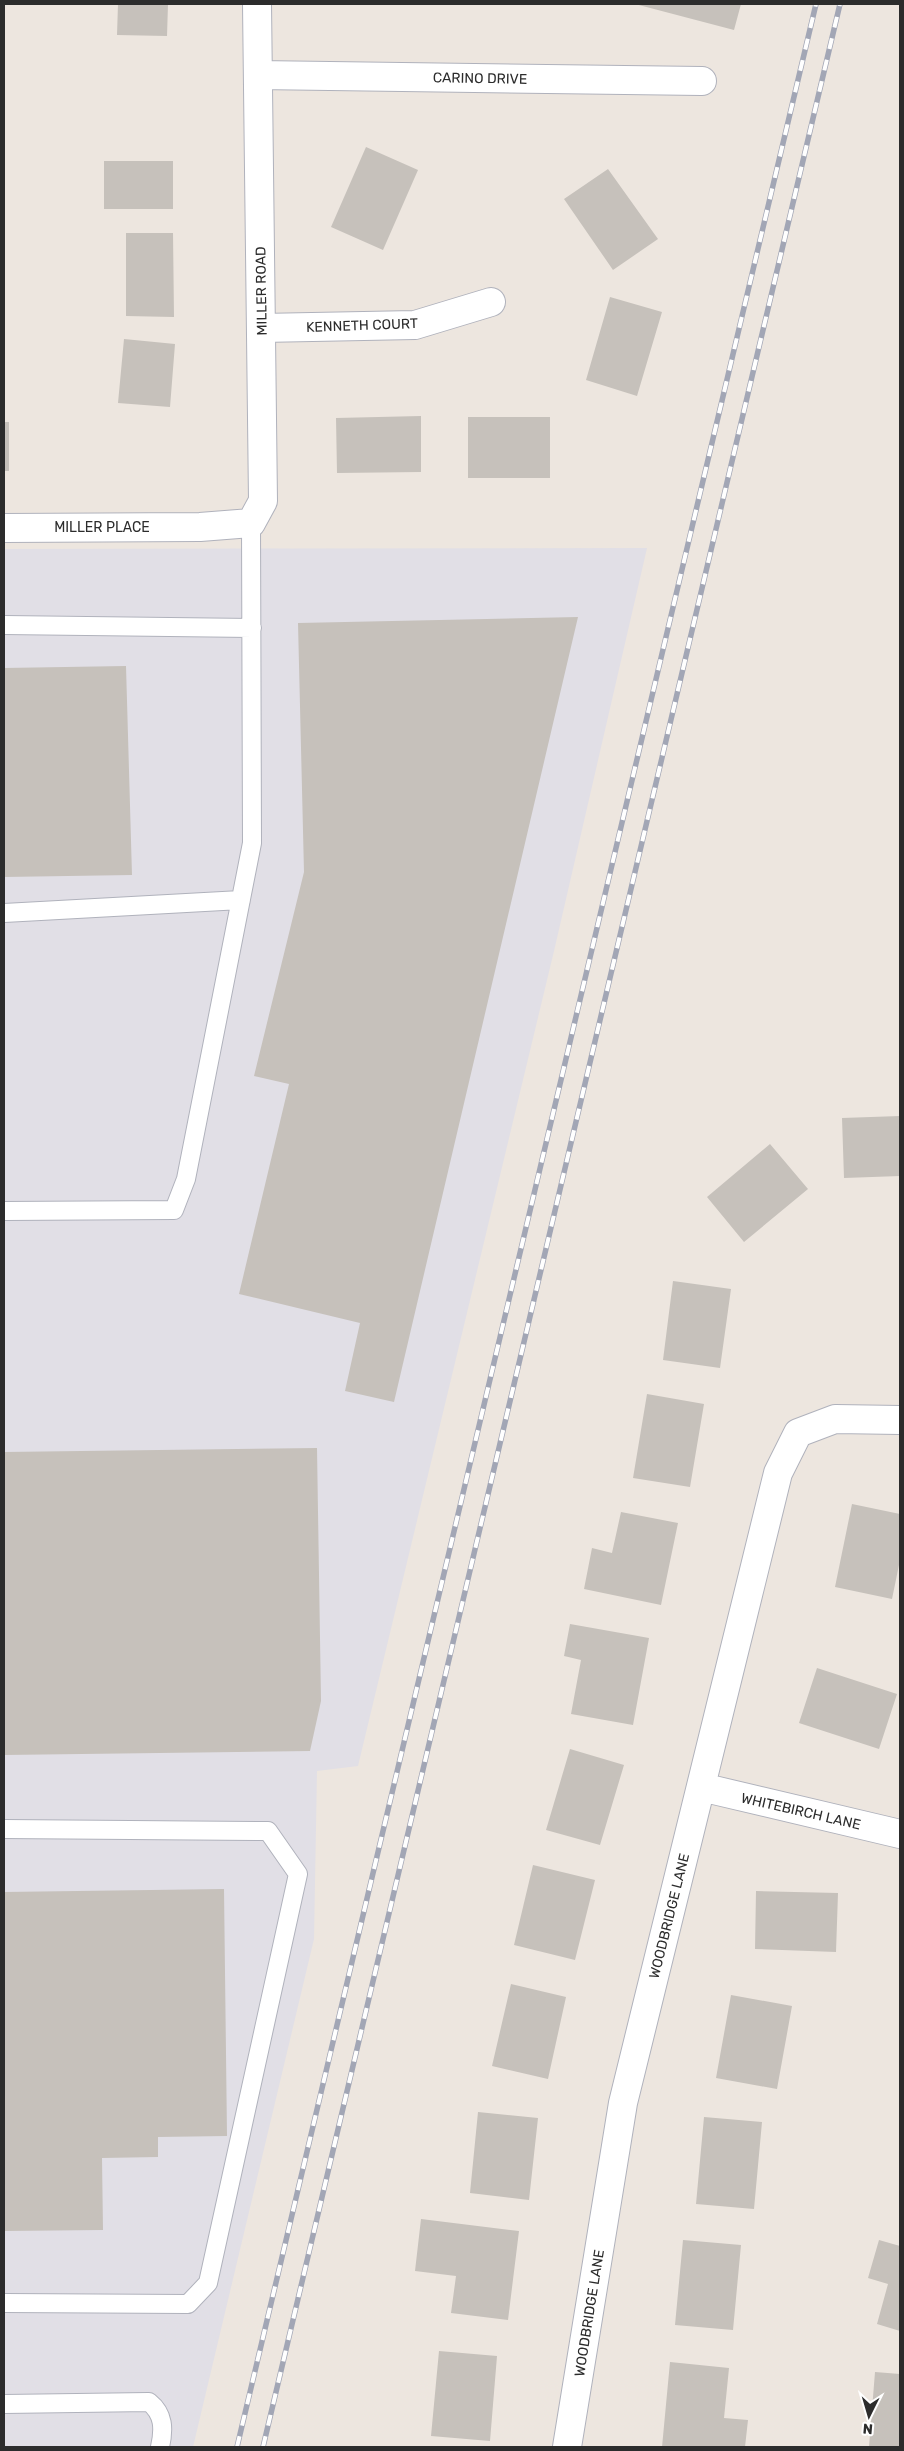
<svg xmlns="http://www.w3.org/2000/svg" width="904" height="2451" font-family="Rubik,sans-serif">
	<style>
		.industrial { fill: #e1dfe6 }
		.building { fill: #c6c1bb }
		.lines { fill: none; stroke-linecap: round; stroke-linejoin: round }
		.lane-casing { stroke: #b0b2bc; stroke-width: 20 }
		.street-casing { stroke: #b0b2bc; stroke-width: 30 }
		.lane { stroke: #fff; stroke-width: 18 }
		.street { stroke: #fff; stroke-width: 28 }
		.rail-casing { stroke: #a2a6b5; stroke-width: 5.5 }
		.rail { stroke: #fff; stroke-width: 4; stroke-dasharray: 11; stroke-linecap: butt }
		.labels { text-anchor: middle; stroke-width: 4.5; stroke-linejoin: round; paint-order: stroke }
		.street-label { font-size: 14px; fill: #2c2c2c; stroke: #fff }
	</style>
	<rect width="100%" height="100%" fill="#ede6df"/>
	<path class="industrial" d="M647 548 554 951 358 1766 317 1771 314 1939 193 2447H4V549Z"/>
	<path class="building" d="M118 4H168L167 36 117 35Z
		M635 4H741L734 30Z
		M366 147 418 170 383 250 331 227Z
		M104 161H173V209H104Z
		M608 169 658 239 613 270 564 199Z
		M126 233H173L174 317 126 316Z
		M610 297 662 312 637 396 586 380Z
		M124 339 175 344 170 407 118 403Z
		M421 416V472L337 473 336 418Z
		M468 417H550V478H468Z
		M4 422H9V471H4Z
		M578 617 394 1402 345 1391 360 1323 239 1294 289 1084 254 1076 304 872 298 623Z
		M126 666 132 875 4 877V668Z
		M900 1116V1176L844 1178 842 1118Z
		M770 1144 808 1189 744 1242 707 1197Z
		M673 1281 731 1289 720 1368 663 1360Z
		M647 1394 704 1404 690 1487 633 1478Z
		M317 1448 321 1701 310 1751 4 1755V1452Z
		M852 1504 900 1514V1560L892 1599 835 1587Z
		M621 1512 678 1523 661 1605 584 1589 592 1548 612 1553Z
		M570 1624 649 1638 633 1725 571 1714 581 1660 564 1656Z
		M817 1668 897 1694 879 1749 799 1723Z
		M570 1749 624 1765 600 1845 546 1830Z
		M533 1865 595 1880 575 1960 514 1945Z
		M224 1889 227 2136 158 2137V2157L102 2158 103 2230 4 2231V1892Z
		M756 1891 838 1893 836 1952 755 1949Z
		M511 1984 566 1997 548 2079 492 2066Z
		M731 1995 792 2006 777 2089 716 2078Z
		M478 2112 538 2118 529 2200 470 2193Z
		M704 2117 762 2122 754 2209 696 2204Z
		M421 2219 519 2231 508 2320 451 2313 456 2276 415 2271Z
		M683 2240 741 2245 733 2330 675 2325Z
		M879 2240 900 2246V2331L877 2324 888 2284 868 2278Z
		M439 2351 497 2356 490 2441 431 2436Z
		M670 2362 729 2368 724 2418 748 2420 745 2447H662Z
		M875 2372 900 2374V2447H869Z"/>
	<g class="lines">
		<defs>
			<path id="lane" d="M4 625 252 628
				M4 913 241 900
				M4 1211 174 1210 186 1179 252 843 251 523
				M4 1829 268 1831 298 1874 208 2283 188 2304 4 2303
				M4 2404 149 2402C164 2414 164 2429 160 2447"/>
			<path id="street" d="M258 75 702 81
				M261 328 415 325 491 302
				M4 528 200 527 251 523 263 501 257 4
				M701 1787 900 1834
				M567 2447 623 2103 778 1473 798 1433 835 1419 900 1420"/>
		</defs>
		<use href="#lane" class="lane-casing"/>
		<use href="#street" class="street-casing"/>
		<use href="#lane" class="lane"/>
		<use href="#street" class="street"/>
		<defs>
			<path id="rail" d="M237 2447 816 4
				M263 2447 840 4"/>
		</defs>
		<use href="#rail" class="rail-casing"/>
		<use href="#rail" class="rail"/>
	</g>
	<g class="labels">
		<g class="street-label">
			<text transform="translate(480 78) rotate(1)" y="5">CARINO DRIVE</text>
			<text transform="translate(261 291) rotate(-91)" y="5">MILLER ROAD</text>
			<text transform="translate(362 325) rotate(-2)" y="5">KENNETH COURT</text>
			<text x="102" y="532">MILLER PLACE</text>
			<text transform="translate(801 1811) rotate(13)" y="5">WHITEBIRCH LANE</text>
			<text transform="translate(669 1916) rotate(-76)" y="5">WOODBRIDGE LANE</text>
			<text transform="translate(589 2313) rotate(-81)" y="5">WOODBRIDGE LANE</text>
		</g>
	</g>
	<rect width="904" height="2451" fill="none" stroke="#2c2c2c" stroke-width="10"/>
	<g transform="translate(869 2416) rotate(185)" stroke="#ffffff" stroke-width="4" paint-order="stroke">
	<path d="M0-4L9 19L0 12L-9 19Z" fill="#2c2c2c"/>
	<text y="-8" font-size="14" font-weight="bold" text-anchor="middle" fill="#2c2c2c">N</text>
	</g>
</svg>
